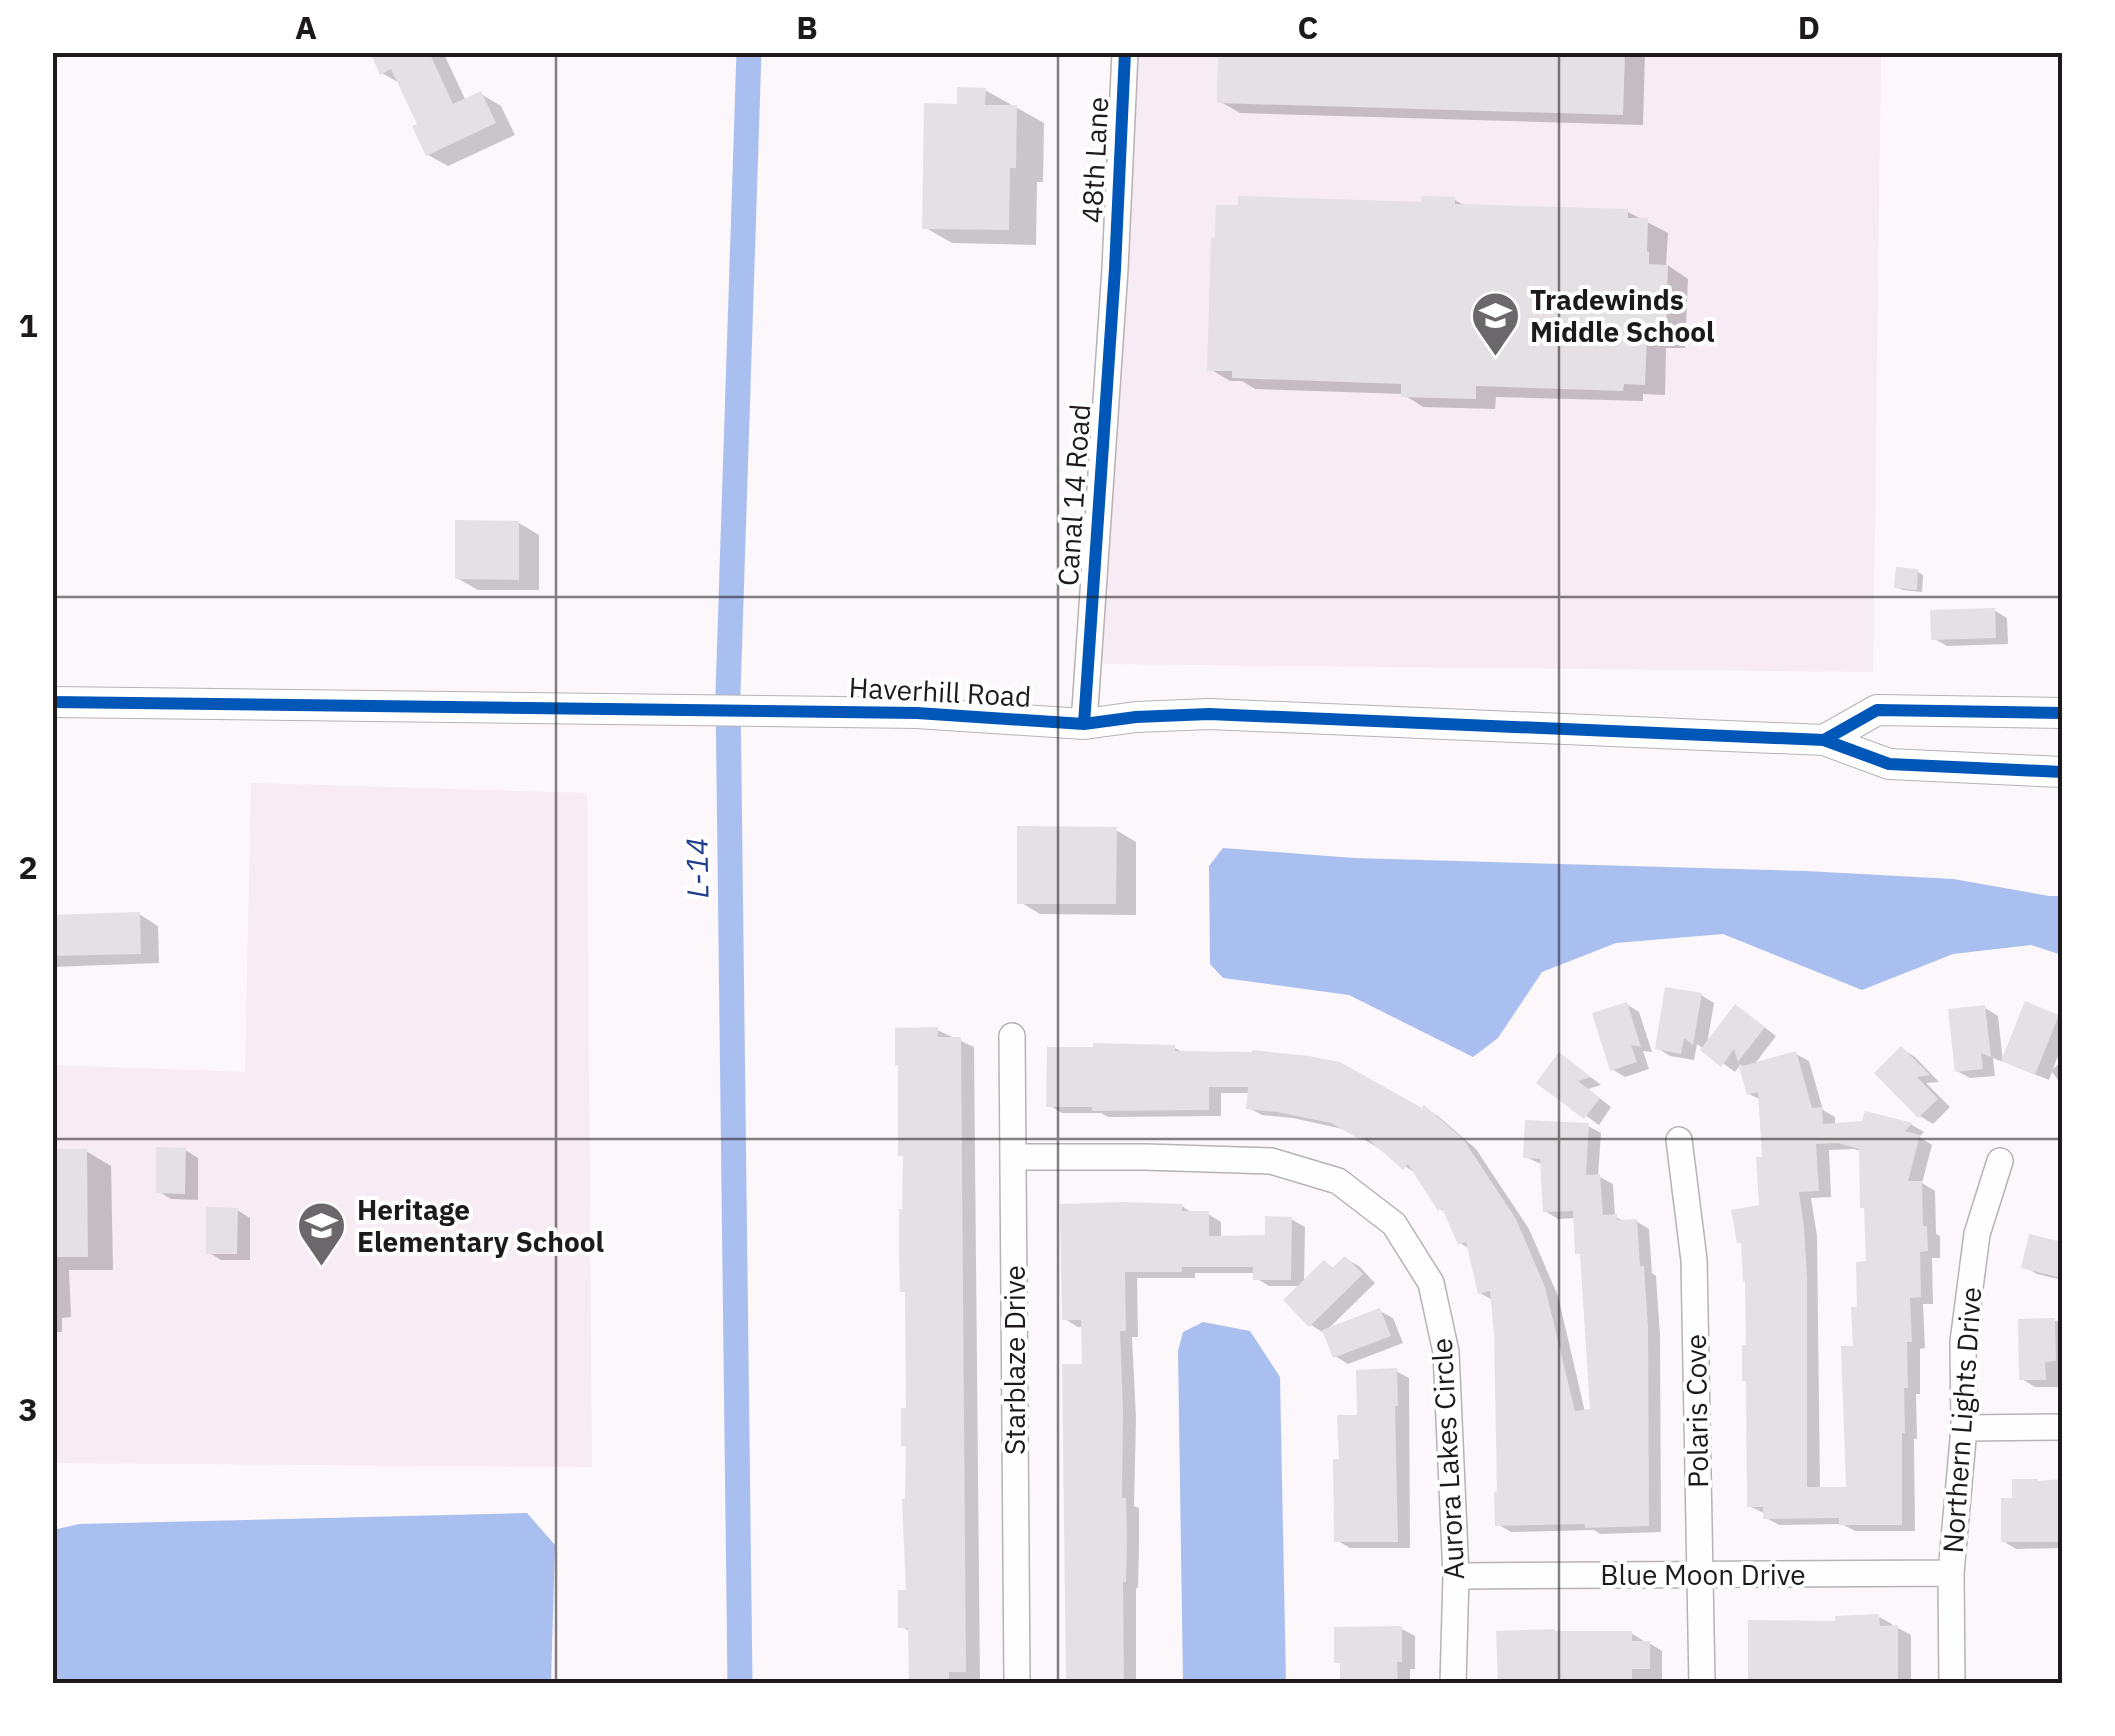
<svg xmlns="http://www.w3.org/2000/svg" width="2115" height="1736" font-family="'IBM Plex Sans',sans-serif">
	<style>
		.built { fill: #f7ebf4 }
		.water { fill: #a9bfef }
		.shadow { fill: #0003; fill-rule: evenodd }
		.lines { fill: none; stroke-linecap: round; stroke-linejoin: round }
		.canal { stroke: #a9bfef; stroke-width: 25 }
		.building { fill: #e5e0e3; fill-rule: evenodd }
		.minor-casing { stroke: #b6b2b5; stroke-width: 28 }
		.tertiary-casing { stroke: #b6b2b5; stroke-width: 32 }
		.minor { stroke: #fffefe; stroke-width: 25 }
		.tertiary { stroke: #fffefe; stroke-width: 30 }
		.cycleway-casing { stroke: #fff; stroke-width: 19 }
		.cycleway { stroke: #0057b8; stroke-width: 12 }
		.grid { fill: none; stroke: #1d191c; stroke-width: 2.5; stroke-opacity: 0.55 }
		.labels { text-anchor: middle; stroke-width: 8; stroke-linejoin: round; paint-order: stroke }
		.street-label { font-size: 28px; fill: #1d191c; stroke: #fff }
		.poi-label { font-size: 28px; font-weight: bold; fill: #1d191c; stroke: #fff; text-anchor: start }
		.water-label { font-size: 30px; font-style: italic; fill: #1e3d8b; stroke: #fff }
		.neatline { fill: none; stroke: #1d191c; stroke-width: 4 }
		.grid-label { font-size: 32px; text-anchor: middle; font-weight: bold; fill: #1d191c }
	</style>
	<rect width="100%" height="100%" fill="#fcf7fb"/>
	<path class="built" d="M1124 53H1881L1873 672 1103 664Z
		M251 783 587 793 592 1467 53 1463V1065L245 1072Z"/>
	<path class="water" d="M1223 848 1354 858 1806 871 1953 879 2049 896H2062V955L2031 945 1953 954 1862 990 1723 934 1616 943 1542 972 1498 1038 1473 1057 1349 995 1223 978 1210 964 1209 866Z
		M1203 1322 1250 1331 1280 1377 1286 1683H1183L1178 1351 1183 1332Z
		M527 1513 555 1545 551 1683H53V1530L79 1524Z"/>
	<path class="shadow" d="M372 52H443L466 101 481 94 501 106 515 135 448 166 428 155 420 125 401 84 382 73Z
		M1221 52H1645L1643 125 1240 113 1219 101Z
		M985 90 1044 123 1043 182H1037L1036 245 952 243 924 227 959 106Z
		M1455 200 1467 207 1628 212 1668 233 1666 264 1688 279 1685 348H1666L1665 395 1643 394V401L1496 397 1495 409 1423 407 1403 394 1255 389 1242 381H1230L1210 369 1424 205Z
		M519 523 539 535V590H478L457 578Z
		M1918 572 1923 575 1922 592 1903 590 1897 587Z
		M1994 610 2007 618 2008 644 1947 646 1933 638Z
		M1116 830 1136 842V915L1040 914 1020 902Z
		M139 914 158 926 159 963 52 967V917Z
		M1701 995 1714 1003 1707 1044 1748 1015 1776 1036 1754 1065 1796 1054 1809 1061 1823 1110 1835 1117V1126L1864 1123 1867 1114 1912 1125 1924 1132 1919 1137 1932 1145 1922 1183 1935 1191 1936 1234 1940 1236V1258H1932L1933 1304H1923L1925 1348 1920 1349V1394H1916L1917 1439H1914L1915 1531H1855L1842 1524 1779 1525 1766 1518V1514L1749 1506 1748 1348 1764 1159 1761 1100 1749 1094 1741 1064 1735 1072 1697 1044 1694 1060 1670 1056 1657 1048ZM1853 1149 1862 1151 1869 1264 1859 1309 1855 1348 1848 1489 1820 1490 1817 1236 1811 1198 1831 1197 1829 1150Z
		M1626 1004 1639 1012 1652 1052 1643 1051 1649 1069 1625 1077 1612 1069Z
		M1985 1008 1998 1016 2003 1062 1993 1058 1995 1076 1970 1078 1957 1071Z
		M2058 1017 2062 1019V1045L2053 1069 2062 1061V1085L2052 1072 2049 1080 2017 1067Z
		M937 1030 974 1047 980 1684H908L911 1683V1632L901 1626 909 1593 905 1211Z
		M1175 1048 1184 1053 1423 1111 1425 1108 1438 1116 1476 1149 1529 1229 1558 1296 1585 1412 1592 1411 1583 1256 1577 1252 1575 1218 1558 1219 1545 1211 1543 1165 1526 1157 1588 1126 1601 1133 1598 1176 1613 1184 1615 1217 1626 1222 1636 1221 1649 1229 1652 1273 1656 1276 1660 1336 1661 1532 1600 1534 1594 1530 1511 1532 1497 1524 1499 1494 1494 1301 1480 1293 1470 1249 1460 1243 1447 1213 1440 1209 1418 1175 1377 1147 1347 1130 1293 1118 1262 1115 1249 1108 1250 1093H1221V1116L1108 1117 1101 1113H1062L1049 1105Z
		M1902 1049 1915 1057 1939 1082 1926 1083 1950 1107 1933 1124 1920 1116Z
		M1572 1063 1601 1085 1588 1089 1611 1107 1599 1125 1539 1082Z
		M185 1150 198 1158V1200L171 1199 158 1191Z
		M86 1151 111 1166 113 1270H69L71 1317 62 1318V1332H52V1152Z
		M1182 1206 1194 1214H1208L1221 1222V1238L1268 1237 1291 1219 1305 1227 1304 1283 1325 1263 1335 1269 1346 1259 1359 1266 1375 1283 1326 1331 1380 1311 1393 1318 1403 1343 1348 1364 1335 1356 1324 1333 1311 1325 1301 1286H1269L1256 1278V1273H1195V1278H1137L1138 1337H1132L1136 1418 1134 1506 1139 1508V1545L1138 1588H1136V1684H1068L1084 1366V1327H1078L1065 1319Z
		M237 1210 250 1218V1260H221L208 1252Z
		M2031 1237 2062 1245V1280L2037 1274 2024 1266Z
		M2020 1321H2062V1387H2035L2022 1379Z
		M1396 1371 1409 1378 1410 1548H1350L1336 1540 1341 1462 1360 1417Z
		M2062 1482V1548L2016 1549 2003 1541 2015 1501 2041 1483Z
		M1879 1617 1892 1624V1628H1898L1911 1635V1684H1751L1838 1623Z
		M1402 1629 1415 1636V1669H1410V1684H1343Z
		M1631 1633 1644 1641V1643H1649L1662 1651V1684H1500Z"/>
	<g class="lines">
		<path class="canal" d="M740 1684 728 693 749 52"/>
	</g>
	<path class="building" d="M370 52H429L453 104 481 91 496 123 426 156 412 126 417 124 391 69 380 75Z
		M1218 52H1625L1623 115 1217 103Z
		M957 87 986 88 985 105H1017L1016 168H1010L1009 230 922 229 924 103 957 104Z
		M1238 196 1421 202 1422 196 1455 197V204L1628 209V218H1648L1647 251 1649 252V264L1668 265 1666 338 1647 337 1645 385 1624 384 1623 391 1476 386V399L1401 397V384L1232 378V371H1207L1211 238 1215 237 1216 205H1238Z
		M455 520 519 521V580L455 579Z
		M1896 567 1918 569 1917 590 1894 588Z
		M1995 608 1996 638 1931 640 1930 610Z
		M1017 826 1117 827 1116 904H1017Z
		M140 912 141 954 52 956V915Z
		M1665 987 1702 993 1693 1045 1684 1038 1681 1054 1655 1049Z
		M2025 1001 2059 1015 2035 1075 2001 1061Z
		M1627 1002 1641 1047 1631 1045 1637 1062 1610 1071 1592 1013Z
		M1735 1004 1765 1027 1738 1062 1734 1049 1721 1067 1700 1050Z
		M1985 1005 1991 1057 1981 1053 1983 1069 1955 1072 1948 1009Z
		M938 1027V1037H961L966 1672H949V1684H909L908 1628H898V1590H906L902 1499H905L906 1446H901V1408H906L905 1292H900L899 1255V1209H902L903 1156H898V1065H895V1028Z
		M1093 1043 1175 1045V1051L1252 1052V1050L1309 1056 1340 1062 1422 1108 1424 1105 1463 1139 1516 1219 1545 1287 1575 1411 1590 1409 1580 1254H1575L1573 1211 1543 1212 1540 1159 1523 1158 1525 1120 1589 1123 1586 1175 1600 1174 1603 1215 1617 1214V1220L1637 1219 1640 1266H1644L1648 1327 1649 1526 1585 1528V1524L1495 1526 1494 1492 1497 1491 1494 1333 1490 1291 1478 1294 1466 1242 1458 1245 1442 1208 1438 1211 1408 1164 1403 1170 1366 1137 1363 1141 1331 1123 1277 1112 1246 1109 1248 1087H1209V1110L1092 1111V1107H1046L1047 1047H1093Z
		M1901 1046 1930 1075 1917 1077 1938 1099 1918 1118 1874 1073Z
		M1796 1051 1812 1108 1822 1107 1823 1124 1862 1121 1865 1111 1913 1123 1905 1131 1920 1135 1908 1181H1922L1923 1226H1927L1928 1251 1920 1252 1921 1297 1910 1298 1912 1342H1907L1908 1388H1904L1905 1433H1902V1525H1839V1518L1763 1519V1507H1747L1746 1381H1742V1345H1746L1745 1281H1743L1741 1243H1737L1731 1210 1759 1205 1756 1157H1762L1758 1092 1747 1095 1739 1067ZM1838 1143 1859 1149 1860 1208H1864L1866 1261 1856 1262 1857 1307H1851L1853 1346H1841L1846 1487H1807V1278L1804 1227 1799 1192 1819 1191 1816 1144Z
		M1559 1052 1591 1077 1578 1081 1600 1098 1584 1119 1536 1083Z
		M156 1147 186 1148 185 1194 156 1193Z
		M52 1149H87L88 1257H52Z
		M1124 1202 1182 1204V1211H1209V1236L1265 1235V1216L1292 1217 1291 1280H1253V1267H1182V1272H1125L1126 1331H1120L1123 1409 1122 1498H1126L1127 1536 1126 1582H1123L1124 1684H1066L1062 1364H1082L1081 1320H1062L1060 1204Z
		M206 1207 238 1208 237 1254H206Z
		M2029 1234 2062 1242V1278L2021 1268Z
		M1345 1256 1363 1274 1309 1327 1283 1300 1324 1260 1332 1268Z
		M1380 1308 1391 1336 1333 1358 1322 1330Z
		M2055 1318 2056 1361 2045 1362 2046 1380H2019L2018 1319Z
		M1397 1368 1398 1406H1395L1398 1542H1334L1333 1459H1339L1337 1415H1357L1356 1370Z
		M2012 1479H2038V1481L2062 1479V1542H2001V1498H2012Z
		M1879 1614 1880 1626 1898 1625V1684H1748V1620L1835 1621V1616Z
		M1402 1626V1662H1397L1398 1684H1340V1663H1334V1627Z
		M1555 1629V1631H1632V1641H1650V1669H1632V1684H1498L1496 1631Z"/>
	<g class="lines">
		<defs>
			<path id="minor" d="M1084 724 1115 269 1125 52
				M1012 1036 1017 1684
				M1679 1140 1694 1260 1702 1684
				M1014 1157H1145L1271 1161 1338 1181 1394 1224 1431 1283 1446 1352 1456 1576 1453 1684
				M1964 1428 2062 1427
				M1456 1576 1951 1573
				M1952 1684 1951 1573 1964 1428 1963 1342 1977 1234 2000 1161"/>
			<path id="tertiary" d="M52 702 917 713 1084 724 1136 717 1209 714 1824 740 1889 764 2062 772
				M1824 740 1877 710 2062 713"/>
		</defs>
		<use href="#minor" class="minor-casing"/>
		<use href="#tertiary" class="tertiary-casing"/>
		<use href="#minor" class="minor"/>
		<use href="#tertiary" class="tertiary"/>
		<defs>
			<path id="cycleway" d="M52 702 917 713 1084 724 1136 717 1209 714 1824 740 1889 764 2062 772
				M1084 724 1115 269 1125 52
				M1824 740 1877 710 2062 713"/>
		</defs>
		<use href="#cycleway" class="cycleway-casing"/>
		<use href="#cycleway" class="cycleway"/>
	</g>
	<path class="grid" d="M556 52V1684M1058 52V1684M1559 52V1684M52 597H2062M52 1139H2062"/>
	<defs>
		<symbol id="school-pin" viewBox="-11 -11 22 30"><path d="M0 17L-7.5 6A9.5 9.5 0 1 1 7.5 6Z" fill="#6b676a" stroke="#fff"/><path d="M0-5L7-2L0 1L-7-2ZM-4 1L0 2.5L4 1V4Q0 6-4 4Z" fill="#fff"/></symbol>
	</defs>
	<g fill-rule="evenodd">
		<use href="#school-pin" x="1468" y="288" width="55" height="75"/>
		<use href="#school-pin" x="294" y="1198" width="55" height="75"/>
	</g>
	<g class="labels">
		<g class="street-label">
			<text transform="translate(1095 160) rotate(-87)" y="10">48th Lane</text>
			<text transform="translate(1074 495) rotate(-86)" y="10">Canal 14 Road</text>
			<text transform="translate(940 692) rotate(3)" y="10">Haverhill Road</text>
			<text transform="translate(1015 1360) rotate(-90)" y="10">Starblaze Drive</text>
			<text transform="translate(1697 1411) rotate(-91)" y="10">Polaris Cove</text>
			<text transform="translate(1962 1420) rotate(-86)" y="10">Northern Lights Drive</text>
			<text transform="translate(1448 1459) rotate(-93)" y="10">Aurora Lakes Circle</text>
			<text x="1703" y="1585">Blue Moon Drive</text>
		</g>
		<g class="poi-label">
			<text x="1530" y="310">Tradewinds<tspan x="1530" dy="32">Middle School</tspan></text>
			<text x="357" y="1220">Heritage<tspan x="357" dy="32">Elementary School</tspan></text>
		</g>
		<g class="water-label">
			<text transform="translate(698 868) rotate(-91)" y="10">L-14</text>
		</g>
	</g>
	<rect width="2115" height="1736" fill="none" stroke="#ffffff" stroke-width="110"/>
	<rect x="55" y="55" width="2005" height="1626" class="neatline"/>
	<g class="grid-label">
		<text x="306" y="39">A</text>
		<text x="807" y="39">B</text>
		<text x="1308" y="39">C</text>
		<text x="1809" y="39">D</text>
		<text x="28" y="337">1</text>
		<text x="28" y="879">2</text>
		<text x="28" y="1421">3</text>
	</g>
</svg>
